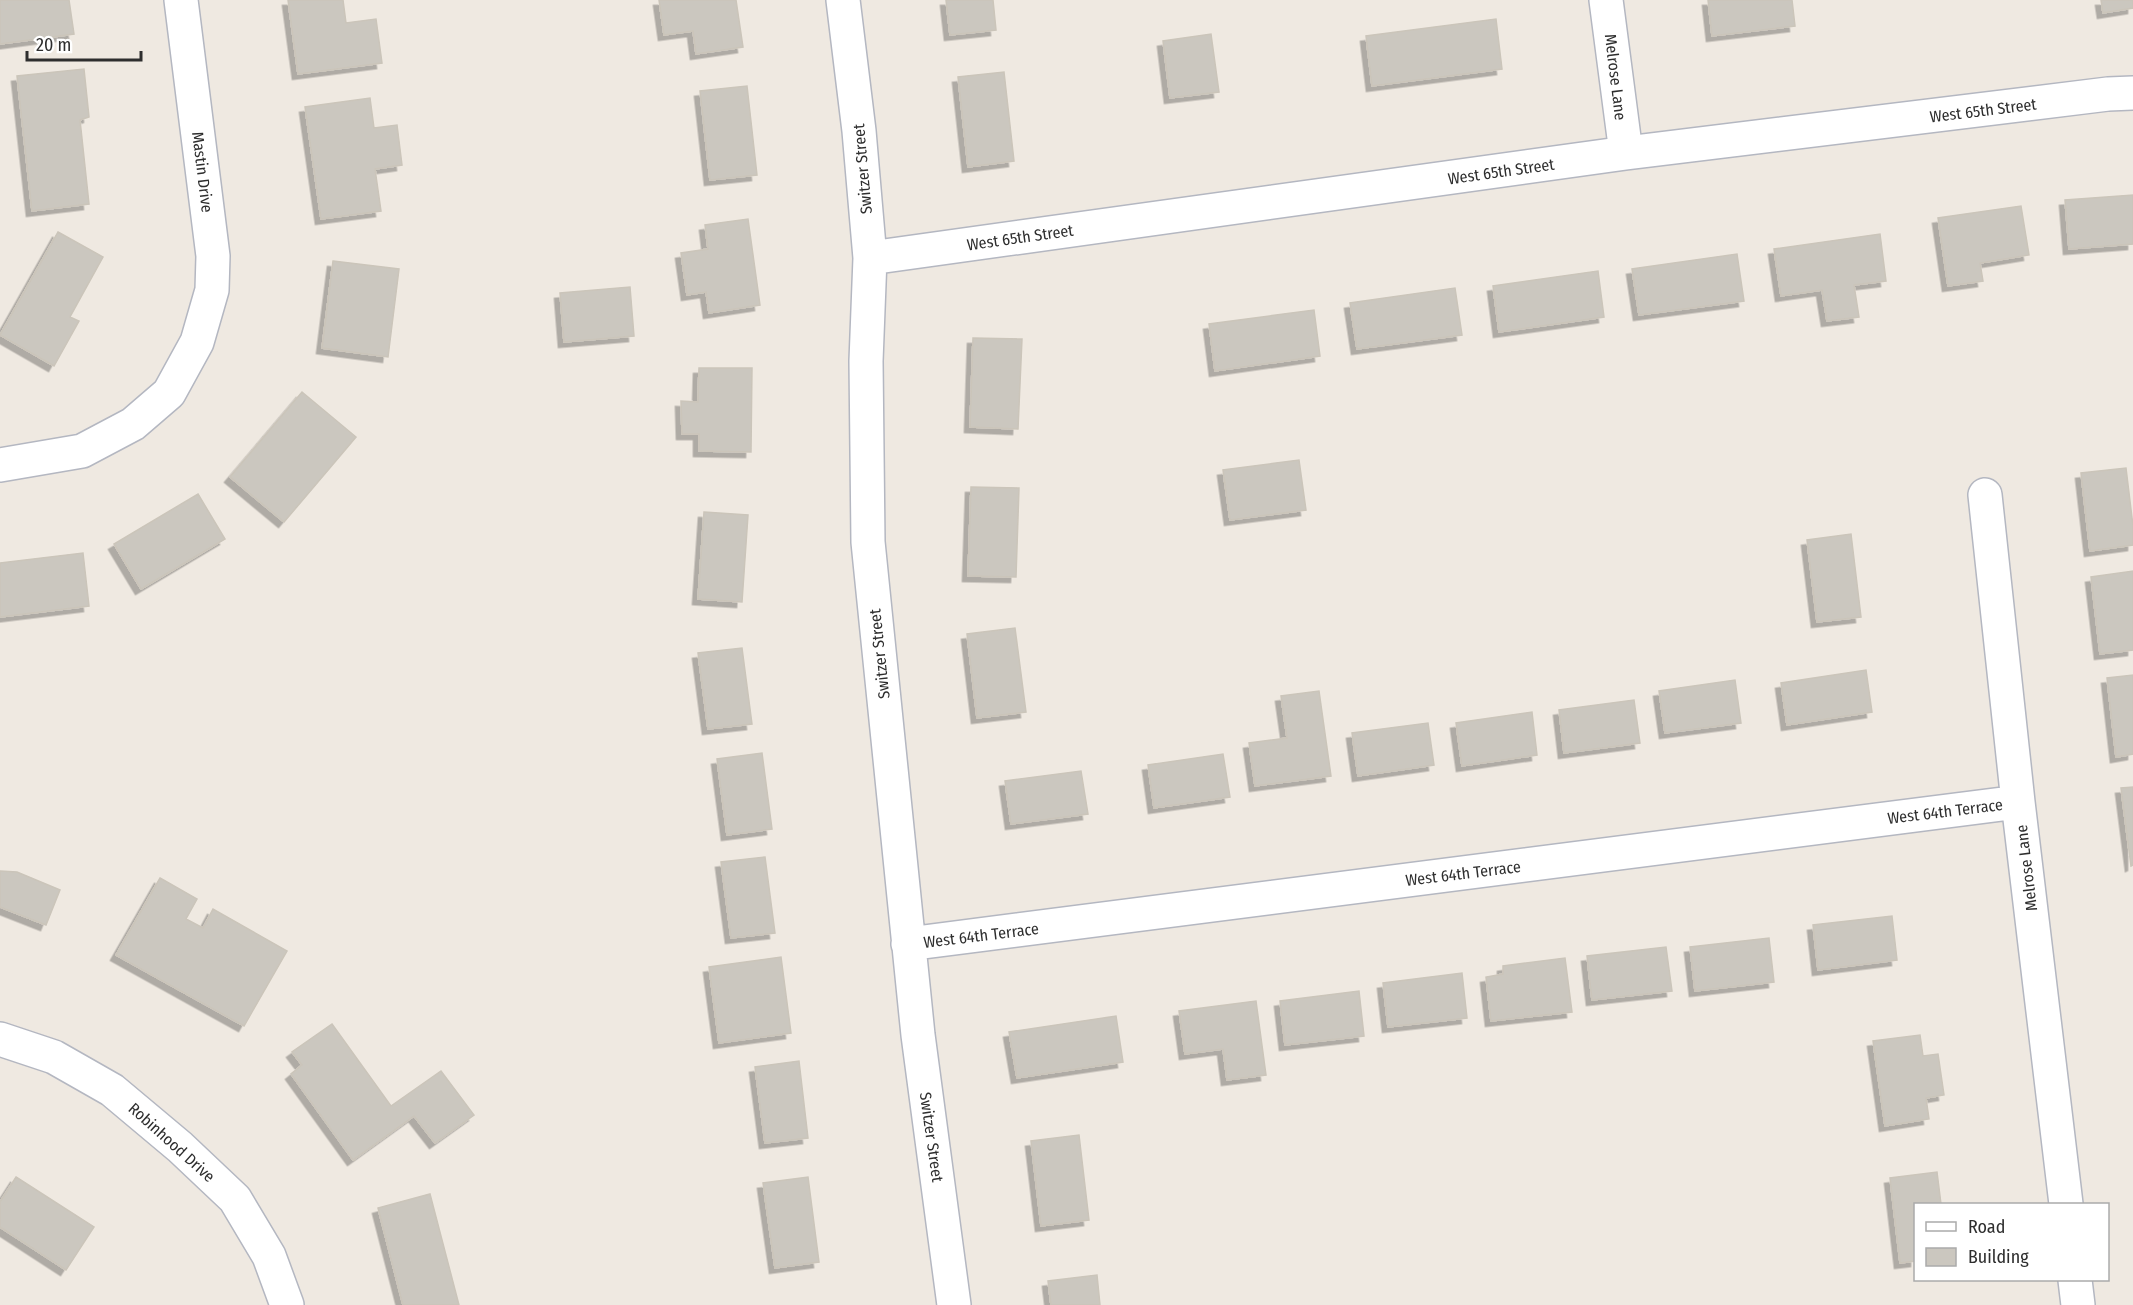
<svg xmlns="http://www.w3.org/2000/svg" width="2133" height="1305" font-family="'Fira Sans Condensed',sans-serif">
	<style>
		.building { fill: #cbc7bf; stroke: #cbc5ba; stroke-width: 1.5; filter: url(#shadow) }
		.lines { fill: none; stroke-linecap: round; stroke-linejoin: round }
		.minor-casing { stroke: #b4b7c1; stroke-width: 36 }
		.minor { stroke: #fff; stroke-width: 33 }
		.labels { text-anchor: middle; stroke-width: 4.5; stroke-linejoin: round; paint-order: stroke }
		.street-label { font-size: 16px; fill: #2e2e2e; stroke: #fff }
	</style>
	<defs>
		<filter id="shadow"><feDropShadow dx="-5.5" dy="5.5" stdDeviation="0" flood-color="#0004"/></filter>
	</defs>
	<rect width="100%" height="100%" fill="#efe9e1"/>
	<path class="building" d="M0 0H69L74 34 0 44Z
		M288 0H343L346 23 376 19 382 63 298 74Z
		M659 0H736L743 47 696 54 693 31 664 35Z
		M946 0H993L996 30 950 35Z
		M1708 0H1792L1795 26 1712 36Z
		M2101 0H2133V8L2103 13Z
		M1496 19 1502 69 1372 86 1366 36Z
		M1211 34 1219 92 1170 98 1163 41Z
		M84 69 89 117 80 120 89 204 32 211 17 76Z
		M1004 72 1014 161 968 167 958 77Z
		M747 86 757 175 710 180 700 91Z
		M370 98 374 128 397 125 402 165 375 169 381 211 321 219 305 107Z
		M2133 195V244L2069 249 2065 200Z
		M2021 206 2029 255 1980 263 1983 281 1948 286 1938 218Z
		M748 219 760 305 709 313 706 292 687 295 681 253 708 249 705 225Z
		M58 232 103 257 70 317 79 321 54 366 0 335Z
		M1880 234 1886 281 1854 285 1859 317 1827 321 1822 290 1781 296 1774 249Z
		M1737 254 1744 301 1639 315 1632 269Z
		M333 261 399 269 388 357 322 348Z
		M1598 271 1604 317 1499 332 1493 286Z
		M630 287 634 336 564 342 560 293Z
		M1455 288 1462 335 1357 349 1350 303Z
		M1314 310 1320 356 1215 371 1209 324Z
		M973 338 1022 339 1018 429 970 427Z
		M699 368H752L751 452 699 451V434H682L681 401 698 402Z
		M302 392 356 437 284 522 230 477Z
		M1299 460 1306 510 1230 520 1223 470Z
		M2126 468 2133 526V545L2090 551 2081 473Z
		M971 487 1019 488 1016 577 968 576Z
		M198 494 225 539 141 589 114 544Z
		M704 512 748 515 742 602 698 599Z
		M1851 534 1861 617 1817 622 1807 540Z
		M83 553 89 606 0 617V563Z
		M2133 571V650L2100 654 2091 577Z
		M1015 628 1026 712 977 718 967 634Z
		M742 648 752 724 708 729 698 653Z
		M1866 670 1872 712 1787 725 1781 683Z
		M2133 675V754L2116 757 2107 678Z
		M1735 680 1741 723 1665 733 1659 691Z
		M1319 691 1331 776 1255 786 1249 743 1287 738 1281 696Z
		M1634 700 1640 743 1564 753 1559 710Z
		M1532 712 1537 755 1462 766 1456 723Z
		M1428 723 1434 765 1358 776 1352 733Z
		M762 753 772 829 727 835 717 759Z
		M1223 754 1230 797 1154 808 1148 765Z
		M1081 771 1088 814 1011 824 1005 781Z
		M2133 787V865L2131 866 2121 788Z
		M765 857 775 933 731 938 721 862Z
		M0 871 17 872 60 890 46 925 0 907Z
		M160 878 197 899 186 919 203 928 213 909 287 951 244 1026 116 955Z
		M1892 916 1897 960 1818 970 1813 925Z
		M1769 938 1774 982 1695 991 1690 947Z
		M1666 947 1672 991 1592 1000 1587 956Z
		M781 957 791 1033 719 1043 709 967Z
		M1565 958 1572 1012 1491 1021 1486 977 1503 974V966Z
		M1462 973 1467 1018 1388 1027 1383 983Z
		M1359 991 1364 1036 1285 1045 1280 1001Z
		M1256 1001 1266 1075 1227 1080 1223 1049 1185 1054 1179 1011Z
		M1116 1016 1123 1062 1017 1078 1009 1032Z
		M332 1024 391 1106 441 1071 474 1115 435 1143 414 1116 353 1160 291 1074 302 1065 292 1052Z
		M1920 1035 1923 1056 1938 1054 1944 1095 1926 1098 1929 1119 1885 1126 1873 1041Z
		M799 1061 808 1138 765 1143 755 1067Z
		M1079 1135 1089 1220 1041 1226 1031 1141Z
		M1937 1172 1941 1204H1916V1261L1900 1263 1890 1178Z
		M16 1177 94 1227 66 1270 0 1227V1202Z
		M808 1177 819 1262 775 1268 763 1183Z
		M430 1194 459 1305H403L378 1208Z
		M1097 1275 1100 1305H1051L1048 1281Z"/>
	<g class="lines">
		<defs>
			<path id="minor" d="M843 0 859 131 870 258 866 361 868 542 918 1035 954 1305
				M1606 0 1626 153
				M870 258 1626 153 2108 94 2133 93
				M0 465 82 451 133 424 169 393 197 342 212 290 213 256 181 0
				M1985 495 2018 802 2066 1204
				M908 944 2018 802
				M0 1039 54 1057 112 1090 180 1147 235 1199 269 1256 287 1305
				M2075 1280 2078 1305"/>
		</defs>
		<use href="#minor" class="minor-casing"/>
		<use href="#minor" class="minor"/>
	</g>
	<g class="labels">
		<g class="street-label">
			<text transform="translate(1616 77) rotate(83)" y="6">Melrose Lane</text>
			<text transform="translate(1983 110) rotate(-7)" y="6">West 65th Street</text>
			<text transform="translate(862 169) rotate(-95)" y="6">Switzer Street</text>
			<text transform="translate(1501 171) rotate(-8)" y="6">West 65th Street</text>
			<text transform="translate(203 172) rotate(83)" y="6">Mastin Drive</text>
			<text transform="translate(1020 237) rotate(-8)" y="6">West 65th Street</text>
			<text transform="translate(879 654) rotate(-96)" y="6">Switzer Street</text>
			<text transform="translate(1945 811) rotate(-7)" y="6">West 64th Terrace</text>
			<text transform="translate(2026 868) rotate(-97)" y="6">Melrose Lane</text>
			<text transform="translate(1463 873) rotate(-7)" y="6">West 64th Terrace</text>
			<text transform="translate(981 935) rotate(-7)" y="6">West 64th Terrace</text>
			<text transform="translate(932 1137) rotate(82)" y="6">Switzer Street</text>
			<text transform="translate(172 1142) rotate(42)" y="6">Robinhood Drive</text>
		</g>
	</g>
	<rect x="1914" y="1203" width="195" height="78" fill="#ffffff" stroke="#ababab" stroke-width="1.5"/>
	<rect x="1926" y="1222" width="30" height="9" fill="#ffffff" stroke="#ababab" stroke-width="1.5"/>
	<text x="1968" y="1233" font-size="18" fill="#2e2e2e">Road</text>
	<rect x="1926" y="1248" width="30" height="18" fill="#cbc7bf" stroke="#ababab" stroke-width="1.5"/>
	<text x="1968" y="1263" font-size="18" fill="#2e2e2e">Building</text>
	<path d="M27 51v9h114v-9" fill="none" stroke="#2e2e2e" stroke-width="3"/>
	<text x="36" y="51" font-size="18" fill="#2e2e2e" stroke="#ffffff" stroke-width="4.5" paint-order="stroke">20 m</text>
</svg>
